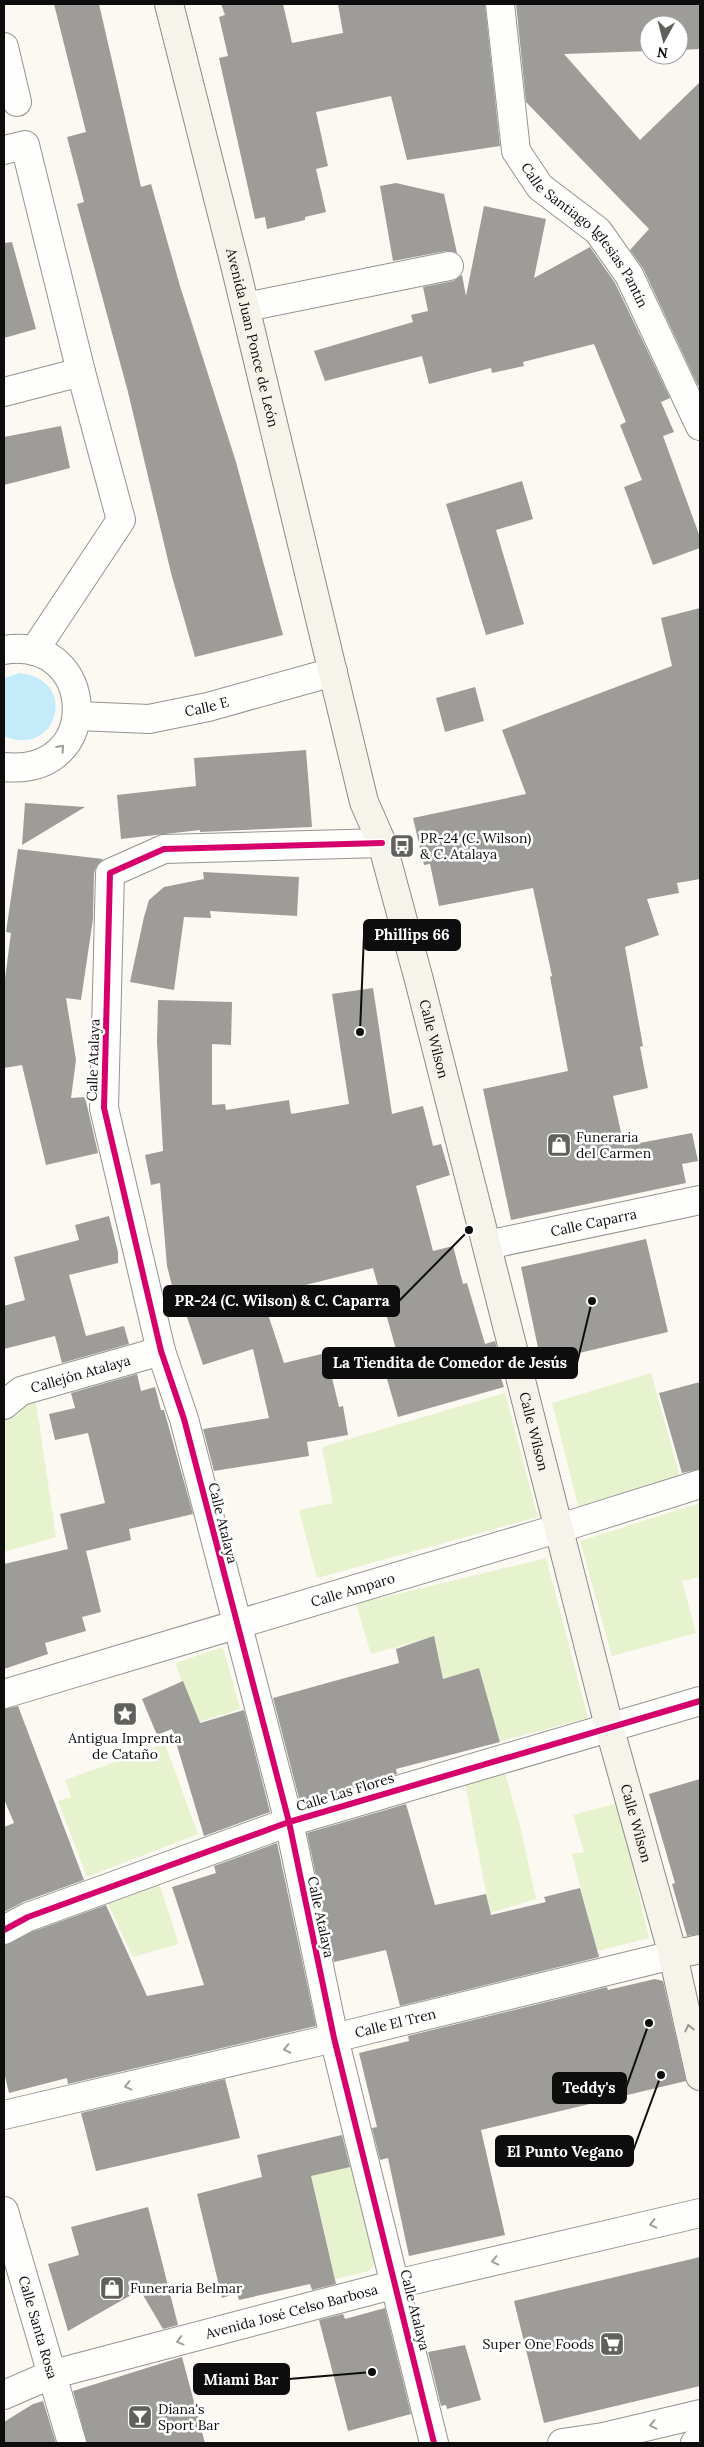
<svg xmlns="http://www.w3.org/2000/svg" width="704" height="2447" font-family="Lora,serif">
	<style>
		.green { fill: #e7f2cf }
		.water { fill: #c4ebf9 }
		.building { fill: #9e9c98 }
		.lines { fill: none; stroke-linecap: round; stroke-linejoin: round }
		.minor-casing { stroke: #949390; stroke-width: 30 }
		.tertiary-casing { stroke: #949390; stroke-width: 30 }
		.secondary-casing { stroke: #8b8a87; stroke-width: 30 }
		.minor { stroke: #fefefd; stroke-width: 28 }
		.tertiary { stroke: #fefefd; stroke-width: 28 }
		.secondary { stroke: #f5f3ea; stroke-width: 28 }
		.cycleway-casing { stroke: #fff; stroke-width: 9 }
		.cycleway { stroke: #d6006c; stroke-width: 6 }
		.oneway { stroke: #9e9e9d }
		.oneway2 { stroke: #989792 }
		.labels { text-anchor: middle; stroke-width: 5; stroke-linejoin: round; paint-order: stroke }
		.street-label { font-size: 14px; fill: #0d0d0d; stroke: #fff }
		.poi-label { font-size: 14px; fill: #0d0d0d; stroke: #fff; text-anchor: start }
		.leader { fill: none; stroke: #0d0d0d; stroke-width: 2 }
		.callout-dot { fill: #0d0d0d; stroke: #fff; stroke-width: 2 }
		.callout { fill: #0d0d0d; stroke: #0d0d0d; stroke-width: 2 }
		.callout-label { font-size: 15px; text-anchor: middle; font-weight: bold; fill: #fff }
	</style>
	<rect width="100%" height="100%" fill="#fbf9f2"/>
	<path class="green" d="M651 1373 680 1477 579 1509 552 1403Z
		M505 1393 538 1517 317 1578 299 1510 333 1503 322 1447Z
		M27 1401 36 1402 56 1537 4 1552V1415Z
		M700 1503V1577L682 1581 696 1633 612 1656 580 1541Z
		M546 1558 588 1718 500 1741 479 1668 443 1679 433 1637 371 1654 356 1604Z
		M223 1647 240 1709 199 1722 175 1663Z
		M165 1744 198 1834 87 1877 58 1801 71 1797 65 1780Z
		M504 1769 521 1830 536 1899 490 1913 465 1783Z
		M618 1803 649 1938 597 1951 572 1854 584 1852 573 1815Z
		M158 1880 179 1944 133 1957 105 1898Z
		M356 2165 377 2260 369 2271 335 2279 311 2176Z"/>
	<path class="water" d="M20 673C80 680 57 759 4 736V678Z"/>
	<path class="building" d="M54 4H99L141 187 151 184 180 286 236 462 283 635 195 657 171 573 128 392 77 204 84 202 67 137 86 132Z
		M221 4H283L292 43 343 33 338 4H485L500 146 407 160 391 96 316 112 328 166 316 169 326 212 305 217V220L267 229 265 217 255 219 219 58 228 56 219 17 225 15Z
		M516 4H700V49L679 50V25H649V51L564 54 640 140 700 82V385L698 386 643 268 630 250 649 229 526 102Z
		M396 183 444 194 457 253 446 251 393 261 380 186Z
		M484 206 546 219 534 278 590 247 615 283 670 398 661 402 674 432 663 436 700 537V548L653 565 624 487 642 480 620 425 626 422 594 344 523 362 524 366 492 373 491 368 429 384 422 356 325 381 314 351 413 322 411 315 428 311 423 287 453 281 462 275 466 296Z
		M12 242 36 329 4 338V243Z
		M61 426 70 468 4 485V437Z
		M522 481 533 519 496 530 524 624 486 635 446 504Z
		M700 608V879L677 883 679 893 647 899 659 935 625 947 643 1046 640 1047 648 1088 613 1096 624 1146 692 1133 698 1161 682 1164 686 1183 511 1220 483 1089 568 1071 550 977 552 976 533 888 439 906 430 864 424 865 413 818 526 794 502 730 672 666 661 618Z
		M475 687 484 721 445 732 436 698Z
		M306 750 312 827 200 832V830L121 839 117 795 196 786 194 758Z
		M25 803 85 807 22 845Z
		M18 849 103 859 97 865 94 873 93 919 81 1000 66 998 76 1060 71 1098 85 1097 98 1153 46 1165 22 1065 4 1068V986L11 933 6 932Z
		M203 872 299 877 297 916 210 911 211 918 184 917 174 990 130 982 144 917 149 900 164 887 204 879Z
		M373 988 392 1114 423 1106 433 1146 441 1144 450 1175 416 1186 433 1251 453 1246 463 1284 467 1283 485 1344 495 1341 503 1371 499 1372 504 1387 398 1417 385 1372 401 1367 373 1268 262 1296 284 1363 326 1353 339 1407 343 1406 348 1435 307 1442 309 1456 214 1471 203 1429 269 1418 253 1349 203 1365 184 1308 178 1309 167 1266 160 1183 151 1185 145 1155 163 1151 157 1042 158 1000 232 1002 231 1045 212 1044V1105L225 1104 226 1110 289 1100 291 1114 349 1104 332 994Z
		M109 1216 118 1252V1263L69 1275 86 1336 124 1326 129 1344 62 1363 55 1336 4 1349V1306L25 1300 14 1257 79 1240 75 1225Z
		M646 1239 668 1332 541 1362 521 1267Z
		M137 1374 141 1391 155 1387 161 1410H164L193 1514 129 1529 131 1540 86 1551 101 1612 82 1617 86 1631 45 1643 48 1654 4 1669V1564L68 1549 60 1514 105 1503 88 1433 55 1440 49 1414 75 1408 71 1393Z
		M700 1382V1469L682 1473 659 1393Z
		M434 1636 443 1679 479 1668 500 1742 396 1769 397 1774 300 1802 273 1698 399 1663 396 1649Z
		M183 1681 200 1723 244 1710 270 1812 204 1836 172 1729 157 1735 142 1699Z
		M18 1706 84 1880 23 1902 4 1912V1827L14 1823 4 1799V1709Z
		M700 1779V1934L687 1936 672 1884 675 1883 649 1794Z
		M406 1804 435 1905 486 1894 491 1915 546 1902 544 1897 580 1888 599 1957 400 2006 386 1950 334 1962 307 1833Z
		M277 1843 316 2026 68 2084 67 2078 9 2093 4 2072V1946L34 1931 106 1905 147 1996 204 1985 172 1887 216 1873 214 1866Z
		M655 1979 663 1981 686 2081 481 2130 505 2235 409 2256 388 2158 380 2160 372 2128 377 2127 359 2053 409 2041 408 2036 607 1987 608 1990Z
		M225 2079 240 2138 96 2171 81 2113Z
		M342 2135 350 2167 311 2176 336 2284 312 2290 310 2284 239 2300 237 2293 222 2298 197 2194 262 2177 257 2155Z
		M148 2207 178 2325 163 2329 140 2290 68 2331 48 2264 79 2255 71 2227Z
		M700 2257V2386L544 2423 514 2301Z
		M385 2308 411 2414 348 2431 319 2320 343 2314 345 2319Z
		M465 2345 481 2400 447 2409 446 2405 441 2406 428 2352Z
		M182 2357 205 2443H87L73 2391Z
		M43 2401 56 2443H4V2422L33 2404Z"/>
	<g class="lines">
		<defs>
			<g id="minor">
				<path id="s1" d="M500 4 516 151 540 187 598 231 629 275 700 426"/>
				<path d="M4 47 17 102"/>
				<path d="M4 150 25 145 81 372 121 520 34 651"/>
				<path d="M246 307 449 266"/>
				<path d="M4 392 81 372"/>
				<path d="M4 650C97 635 105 777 4 767"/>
				<path id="s2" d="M78 716 149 719 208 707 333 672"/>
				<path d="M382 843 164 849 110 873 104 1108 161 1351 184 1419 289 1822 334 2038 434 2443"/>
				<path id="s3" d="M487 1245 700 1200"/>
				<path id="s4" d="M4 1405 21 1391 161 1351"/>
				<path id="s5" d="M4 1694 560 1528 700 1484"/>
				<path d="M4 1930 28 1917 289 1822 700 1701"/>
				<path id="s6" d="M4 2115 334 2038 673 1955"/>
				<path id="s7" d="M4 2211 72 2443"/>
			</g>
			<g id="tertiary">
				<path id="s8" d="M4 2395 50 2375 396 2284 700 2213"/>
				<path d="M562 2443 603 2437 700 2414"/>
				<path d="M695 2443 700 2442"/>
			</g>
			<g id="secondary">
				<path id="s9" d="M169 4 235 265 364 802 382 843 419 980 609 1726 673 1955 700 2076"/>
				<path d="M673 1955 700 1949"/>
			</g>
		</defs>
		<use href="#minor" class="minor-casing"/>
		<use href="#tertiary" class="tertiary-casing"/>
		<use href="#secondary" class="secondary-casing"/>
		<use href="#minor" class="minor"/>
		<use href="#tertiary" class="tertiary"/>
		<use href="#secondary" class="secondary"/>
		<defs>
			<path id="cycleway" d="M382 843 164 849 110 873 104 1108 161 1351 184 1419 289 1822 334 2038 434 2443
				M4 1930 28 1917 289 1822 700 1701"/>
		</defs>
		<use href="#cycleway" class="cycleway-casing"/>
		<use href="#cycleway" class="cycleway"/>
	</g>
	<defs><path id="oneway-chevron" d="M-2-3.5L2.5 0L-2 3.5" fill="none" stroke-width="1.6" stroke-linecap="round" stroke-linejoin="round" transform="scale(1.25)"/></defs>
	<g class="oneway">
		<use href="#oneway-chevron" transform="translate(61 748) rotate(-48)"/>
		<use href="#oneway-chevron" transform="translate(287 2049) rotate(167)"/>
		<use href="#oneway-chevron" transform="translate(128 2086) rotate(167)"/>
		<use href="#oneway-chevron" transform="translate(653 2224) rotate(167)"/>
		<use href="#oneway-chevron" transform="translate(495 2261) rotate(167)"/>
		<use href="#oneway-chevron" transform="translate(180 2341) rotate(165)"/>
		<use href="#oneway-chevron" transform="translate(653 2425) rotate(167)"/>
	</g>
	<use class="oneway2" href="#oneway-chevron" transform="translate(689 2028) rotate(-103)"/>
	<defs>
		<symbol id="bus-square" viewBox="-11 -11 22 22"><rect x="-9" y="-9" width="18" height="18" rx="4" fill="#60605d" stroke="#fff"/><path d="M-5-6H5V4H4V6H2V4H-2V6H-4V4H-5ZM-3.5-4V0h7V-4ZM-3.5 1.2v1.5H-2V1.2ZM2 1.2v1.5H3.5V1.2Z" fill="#fff"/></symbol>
		<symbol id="shop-square" viewBox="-11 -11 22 22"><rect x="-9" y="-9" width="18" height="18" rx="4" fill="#60605d" stroke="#fff"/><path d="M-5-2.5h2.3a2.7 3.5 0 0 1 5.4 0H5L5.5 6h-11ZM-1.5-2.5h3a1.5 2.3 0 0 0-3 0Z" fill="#fff"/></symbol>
		<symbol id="sight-square" viewBox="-11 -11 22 22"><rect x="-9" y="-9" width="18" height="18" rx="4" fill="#60605d" stroke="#fff"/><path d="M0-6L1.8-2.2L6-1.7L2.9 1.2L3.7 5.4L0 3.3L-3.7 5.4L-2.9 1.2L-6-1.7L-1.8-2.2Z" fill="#fff"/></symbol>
		<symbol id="supermarket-square" viewBox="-11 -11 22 22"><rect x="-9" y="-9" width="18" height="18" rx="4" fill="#60605d" stroke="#fff"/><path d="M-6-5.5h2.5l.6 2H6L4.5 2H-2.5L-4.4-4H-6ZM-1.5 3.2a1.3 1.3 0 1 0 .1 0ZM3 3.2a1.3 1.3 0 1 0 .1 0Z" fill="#fff"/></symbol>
		<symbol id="bar-square" viewBox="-11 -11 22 22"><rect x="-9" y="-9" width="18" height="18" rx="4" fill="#60605d" stroke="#fff"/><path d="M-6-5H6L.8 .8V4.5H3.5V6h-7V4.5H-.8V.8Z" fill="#fff"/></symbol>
	</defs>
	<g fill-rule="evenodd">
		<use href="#bus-square" x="388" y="832" width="28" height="28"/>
		<use href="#shop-square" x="545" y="1131" width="28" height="28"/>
		<use href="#sight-square" x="111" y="1700" width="28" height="28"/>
		<use href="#shop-square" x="98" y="2274" width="28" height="28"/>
		<use href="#supermarket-square" x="598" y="2330" width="28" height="28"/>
		<use href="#bar-square" x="126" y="2403" width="28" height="28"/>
	</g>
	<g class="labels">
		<g class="street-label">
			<text dy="5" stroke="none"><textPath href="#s1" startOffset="258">Calle Santiago Iglesias Pantín</textPath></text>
			<text dy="5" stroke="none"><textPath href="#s9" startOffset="344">Avenida Juan Ponce de León</textPath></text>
			<text dy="5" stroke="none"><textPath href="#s2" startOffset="130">Calle E</textPath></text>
			<text dy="5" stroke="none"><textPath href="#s9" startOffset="1069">Calle Wilson</textPath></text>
			<text transform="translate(93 1060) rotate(-88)" y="5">Calle Atalaya</text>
			<text dy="5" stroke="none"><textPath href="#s3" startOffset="109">Calle Caparra</textPath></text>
			<text dy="5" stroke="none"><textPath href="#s4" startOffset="84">Callejón Atalaya</textPath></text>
			<text dy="5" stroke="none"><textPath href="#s9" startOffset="1474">Calle Wilson</textPath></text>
			<text transform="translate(223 1523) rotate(76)" y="5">Calle Atalaya</text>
			<text dy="5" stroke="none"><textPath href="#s5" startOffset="364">Calle Amparo</textPath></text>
			<text transform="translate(345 1792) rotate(-17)" y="5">Calle Las Flores</text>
			<text dy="5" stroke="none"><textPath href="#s9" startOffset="1879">Calle Wilson</textPath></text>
			<text transform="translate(321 1917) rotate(78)" y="5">Calle Atalaya</text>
			<text dy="5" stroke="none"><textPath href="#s6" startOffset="402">Calle El Tren</textPath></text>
			<text transform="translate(415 2310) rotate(76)" y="5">Calle Atalaya</text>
			<text dy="5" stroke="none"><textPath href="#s8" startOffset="300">Avenida José Celso Barbosa</textPath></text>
			<text dy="5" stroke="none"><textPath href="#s7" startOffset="121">Calle Santa Rosa</textPath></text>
		</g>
		<g class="poi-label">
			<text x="420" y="843">PR-24 (C. Wilson)<tspan x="420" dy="16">&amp; C. Atalaya</tspan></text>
			<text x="576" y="1142">Funeraria<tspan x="576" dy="16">del Carmen</tspan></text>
			<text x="125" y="1743" text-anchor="middle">Antigua Imprenta<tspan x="125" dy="16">de Cataño</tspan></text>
			<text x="130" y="2293">Funeraria Belmar</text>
			<text x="594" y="2349" text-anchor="end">Super One Foods</text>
			<text x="158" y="2414">Diana's<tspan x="158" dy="16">Sport Bar</tspan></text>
		</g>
	</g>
	<path class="leader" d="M360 1032L364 935M469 1230L399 1301M592 1301L577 1363M649 2023L626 2088M661 2075L633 2151M372 2372L289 2379"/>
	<g class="callout-dot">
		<circle cx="360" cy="1032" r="5"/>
		<circle cx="469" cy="1230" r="5"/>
		<circle cx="592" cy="1301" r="5"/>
		<circle cx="649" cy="2023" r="5"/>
		<circle cx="661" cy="2075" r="5"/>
		<circle cx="372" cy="2372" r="5"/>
	</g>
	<g class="callout">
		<rect x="364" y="920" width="96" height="30" rx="5"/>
		<rect x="164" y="1286" width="235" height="30" rx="5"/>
		<rect x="323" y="1348" width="254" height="30" rx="5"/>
		<rect x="553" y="2073" width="73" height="30" rx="5"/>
		<rect x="496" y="2136" width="137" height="30" rx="5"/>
		<rect x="194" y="2364" width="95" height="30" rx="5"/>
	</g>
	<g class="callout-label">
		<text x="412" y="940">Phillips 66</text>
		<text x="282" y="1306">PR-24 (C. Wilson) &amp; C. Caparra</text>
		<text x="450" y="1368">La Tiendita de Comedor de Jesús</text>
		<text x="589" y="2093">Teddy's</text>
		<text x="565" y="2157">El Punto Vegano</text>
		<text x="241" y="2385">Miami Bar</text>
	</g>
	<rect width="704" height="2447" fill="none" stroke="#0d0d0d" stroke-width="10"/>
	<g transform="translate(664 40) rotate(187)"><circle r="24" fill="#ffffff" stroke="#9e9e9e"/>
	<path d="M0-4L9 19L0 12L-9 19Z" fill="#60605d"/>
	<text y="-8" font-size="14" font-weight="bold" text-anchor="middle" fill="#0d0d0d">N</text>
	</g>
</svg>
